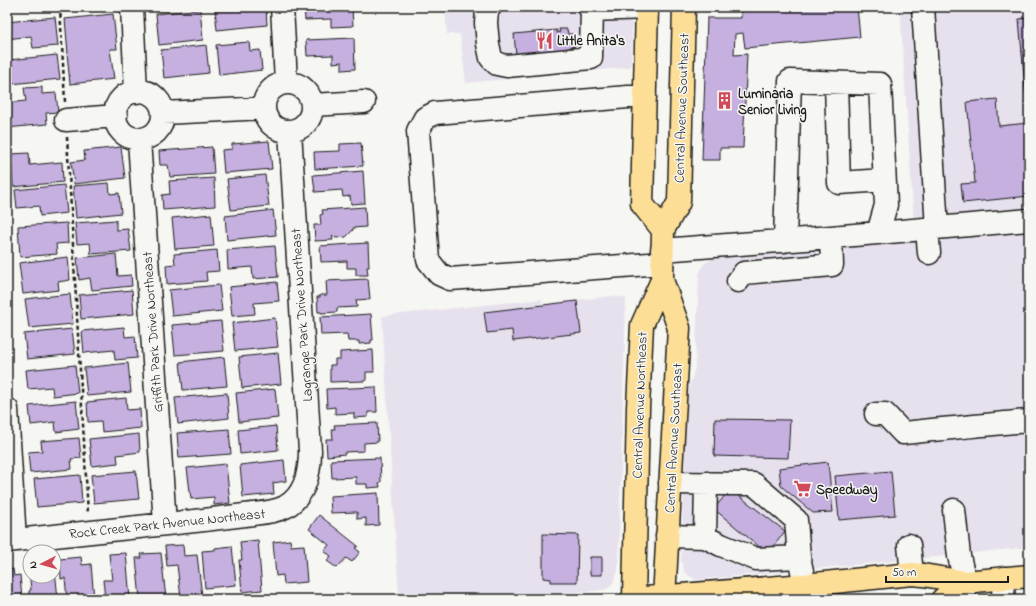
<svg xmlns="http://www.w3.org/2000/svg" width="1036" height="606" font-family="'Indie Flower',sans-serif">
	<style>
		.built { fill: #e7e1ed }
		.building { fill: #c5b0e0; stroke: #1c1c1c }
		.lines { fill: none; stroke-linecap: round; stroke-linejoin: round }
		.minor-casing { stroke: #1c1c1c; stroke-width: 25 }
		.major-casing { stroke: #1c1c1c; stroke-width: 25 }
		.path { stroke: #1c1c1c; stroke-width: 2.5; stroke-dasharray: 4 3; stroke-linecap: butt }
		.minor { stroke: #f6f6f2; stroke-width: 22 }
		.major { stroke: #fdde96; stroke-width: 22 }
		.labels { text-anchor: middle; stroke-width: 3; stroke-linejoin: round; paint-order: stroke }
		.poi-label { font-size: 14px; font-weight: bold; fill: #1c1c1c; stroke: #f6f6f2; text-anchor: start }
		.street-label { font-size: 14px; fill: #1c1c1c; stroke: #f6f6f2 }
	</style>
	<rect width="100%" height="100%" fill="#f6f6f2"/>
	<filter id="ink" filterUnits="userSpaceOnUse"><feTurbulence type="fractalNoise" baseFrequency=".025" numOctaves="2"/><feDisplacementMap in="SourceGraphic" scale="8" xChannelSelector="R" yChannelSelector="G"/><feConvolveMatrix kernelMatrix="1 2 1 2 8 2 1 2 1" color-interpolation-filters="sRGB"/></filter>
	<g filter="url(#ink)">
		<path class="built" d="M445 7H633L631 67 466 83 460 34H447Z
			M900 7H1029V547L935 557 696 580 685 573 681 560 687 397 695 367 699 274 703 265 712 258 915 241Z
			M613 296 626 298 618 571 613 583 607 589 595 591 535 595 436 599H399L382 316 542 299V304Z"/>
		<path class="building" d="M157 7H191L157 11Z
			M242 7H266L267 25 217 30 215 10Z
			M304 7H352L353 26 331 27V19L305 20Z
			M741 7H857L860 37 745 48 743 33 735 34 734 55 747 54 743 148H720V160H702L707 18H741Z
			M200 9 203 40 159 45 156 14Z
			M113 14 117 49H110L114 79 70 84 67 53H68L65 19Z
			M55 17 58 46 33 48 31 36 7 39V22Z
			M1029 18V196L963 203 961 184 975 183 967 102 997 99 999 126 1028 123 1019 19Z
			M559 29H567L568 34H573L575 46 570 47V50L516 55 514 34 557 30V33L560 32Z
			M354 38 355 69 342 70V62L333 63V55L307 56 306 40Z
			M249 42 250 51 260 50 262 70 219 75 216 45Z
			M206 45 209 73 164 78 161 50Z
			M57 55 60 79 11 84 9 60Z
			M42 87V94L56 93 58 112 46 113 47 124 7 128V103L26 101 24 88Z
			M269 141 272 169 224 173 222 150 232 149V144Z
			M361 143 363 166 315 169 314 152 340 151V144Z
			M121 147 125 178 74 184 71 162 85 160 84 151Z
			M212 147 214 174 170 177 168 165H160L159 151Z
			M29 153 30 165 62 162 63 182 13 187 11 154Z
			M363 171 365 203 351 204 350 196 343 197 342 190 315 192 313 175Z
			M265 175 269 206 231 210 227 179Z
			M214 178 215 206 163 210 162 195 170 194 169 181Z
			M109 183 110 194 119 193 121 213 76 218 73 186Z
			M64 185 67 213 40 216 39 206 17 208 15 190Z
			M365 207 366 227 353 228V230L346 237 336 238 332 235 333 240 315 241 314 225H321L320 215 323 214 322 210Z
			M273 210 276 235 227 240 225 216Z
			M211 214 214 246 175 249 172 218Z
			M116 220V230L128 229 131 251 91 254 90 243 77 244 75 223Z
			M67 223 68 243 56 244 57 254 20 257 18 226Z
			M368 243 369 267H367L368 275H356V268H347V261L321 262 320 246Z
			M275 246 278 277 253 279 252 267 228 269 227 250Z
			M217 250 219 271 206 272 207 281 167 284 166 265 175 264 174 254Z
			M116 254 118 276 131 275 132 286 92 290 90 278 79 280 77 258Z
			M68 257 70 280 58 282 59 290 23 294 19 263Z
			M368 279 370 299 356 300 357 307 337 308V312L321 313V312H318L317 297H320V295H327L326 281Z
			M277 282 279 301 254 303 255 314 232 316 229 287Z
			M219 285 222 311 172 316 169 290Z
			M132 290 134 314 81 319 79 295Z
			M70 294 73 324 29 328 25 299Z
			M577 301 581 333 513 341 512 330 487 333 484 312Z
			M371 314 373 340H371V343L359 344V341H348L347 334 321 335 320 317Z
			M275 318 278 347 235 351 232 323Z
			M221 321 224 351 175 355 172 325Z
			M124 327 125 337 135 336 137 358 115 360 114 350 84 353 82 331Z
			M72 329 75 354 27 359 24 334Z
			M373 350 374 372H366V381L330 382V365H335V359H340V352Z
			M278 353 281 384 242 388 239 357Z
			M224 357 227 386 183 390 180 362Z
			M128 363 131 392 87 396 84 368Z
			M75 365 78 393 53 396 52 387 28 389 26 370Z
			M376 387 377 412H368V417L354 418V413L335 414V407L327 408 326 389Z
			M275 389 278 418 239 422 236 393Z
			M227 393 229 418 178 424 175 398Z
			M126 398 127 410 140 409 141 428 102 432 101 421 88 422 87 402Z
			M76 401 79 429 56 432 55 422 31 425 29 406Z
			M715 419 790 420 788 458 714 456Z
			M377 423 378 442 364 443V451L345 452V454L327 456 326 439H333L332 429H335L334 425Z
			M276 426 278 450 240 454 238 430Z
			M229 429 231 454 179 458 177 433Z
			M139 434 140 452 117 455 118 463 92 466 89 439Z
			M79 438 81 458 71 459 72 469 30 473 28 452 42 451 41 441Z
			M380 458 381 482 379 483 380 487 367 488V484H356V477L332 478 331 460Z
			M284 460 286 481 273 483 274 494 243 497 240 465Z
			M828 462 833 512 813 513 781 486 779 468Z
			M226 464 230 503 214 505V497L191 499 187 468Z
			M136 471 139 499 94 503 91 475Z
			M891 471 895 515 839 520 835 476Z
			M80 475 82 503 37 507 34 479Z
			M730 489 785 531 768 554 714 509Z
			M378 493 379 525 366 526V518L357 519V512L331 513 330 496Z
			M319 515 358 546 355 548 360 552 352 562 346 558 337 568 327 561 331 556 324 551 329 545 309 529Z
			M543 534 578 535 577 582H551V579L543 578Z
			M258 540 262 590 242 592 239 560H242L240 542Z
			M290 540 291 546 304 545 307 582 284 584 283 575 276 576 273 542Z
			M183 545 184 556 197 555 202 596 181 598 177 565 167 566 165 546Z
			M232 546 236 585 205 588 202 551 215 550V548Z
			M126 553 130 599H105L103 580H112L109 554Z
			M161 553 166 599H140L136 558H142L141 554Z
			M81 557 82 565 91 564 94 599H67L65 578 61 579 60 559Z
			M590 557H602V575H590Z
			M54 560 58 599H29V591L31 590 29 570H30V576H54Z
			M7 564 8 570 13 569 14 576 20 575 22 599H7Z"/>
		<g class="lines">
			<defs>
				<path id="minor" d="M132 7 136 92
					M282 7 286 82
					M490 7 487 10 486 23 488 44 491 58 497 64 507 66 591 58 592 7
					M589 7 592 10 647 8
					M923 7 937 228
					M264 107a24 24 0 1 1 48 0a24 24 0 1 1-48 0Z
					M836 83 839 183 884 180
					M115 115a24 24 0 1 1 48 0a24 24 0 1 1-48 0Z
					M645 97H628L435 113 425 118 418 131 428 260 439 274 450 279 662 263
					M312 105 364 102
					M163 113 264 108
					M66 120 116 116
					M139 140 165 524
					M927 229 929 253
					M785 241 790 81 880 84 886 205 878 233
					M662 250 831 237 1029 220
					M738 281 744 273 832 265 831 237
					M7 409 15 540
					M876 414H885L903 433C945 429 987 424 1029 421
					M670 483 754 484 796 520 799 557 805 585
					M954 510 959 556 965 582 964 599
					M667 536 705 537 721 545 756 559 799 557
					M705 537 706 483
					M7 541C73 534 138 527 204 520 220 518 236 516 253 514 263 513 275 512 285 507 305 496 310 472 310 451L290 131
					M909 545 912 574
					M1003 599 1004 578"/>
				<path id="major" d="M663 230 679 202 684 7
					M662 280 679 328 664 599
					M632 599 805 585 912 574 923 575 965 582 1029 576
					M634 599 638 408 642 325 662 280 663 230 642 204 647 7
					M943 599 965 582"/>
			</defs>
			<use href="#minor" class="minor-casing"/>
			<use href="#major" class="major-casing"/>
			<path class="path" d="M60 7 65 102
				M67 137 88 514"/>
			<use href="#minor" class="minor"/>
			<use href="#major" class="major"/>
		</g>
	</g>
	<defs>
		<symbol id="restaurant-bare" viewBox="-9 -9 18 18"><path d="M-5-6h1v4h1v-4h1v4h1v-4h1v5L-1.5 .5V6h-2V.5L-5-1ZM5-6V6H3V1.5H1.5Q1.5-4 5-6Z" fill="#d1495b" stroke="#f6f6f2" stroke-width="2.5" paint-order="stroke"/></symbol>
		<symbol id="building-bare" viewBox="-9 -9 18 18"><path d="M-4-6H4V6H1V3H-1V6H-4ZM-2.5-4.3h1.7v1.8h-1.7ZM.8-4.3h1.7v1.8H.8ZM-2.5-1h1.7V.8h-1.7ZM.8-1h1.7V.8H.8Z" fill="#d1495b" stroke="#f6f6f2" stroke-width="2.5" paint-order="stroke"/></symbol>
		<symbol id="supermarket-bare" viewBox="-9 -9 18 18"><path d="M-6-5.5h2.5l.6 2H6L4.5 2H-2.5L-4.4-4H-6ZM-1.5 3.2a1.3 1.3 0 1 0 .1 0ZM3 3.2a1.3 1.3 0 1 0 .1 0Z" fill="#d1495b" stroke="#f6f6f2" stroke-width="2.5" paint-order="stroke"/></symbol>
	</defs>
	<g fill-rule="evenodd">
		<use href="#restaurant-bare" x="532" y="28" width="25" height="25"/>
		<use href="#building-bare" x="712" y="88" width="25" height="25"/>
		<use href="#supermarket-bare" x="790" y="476" width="25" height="25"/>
	</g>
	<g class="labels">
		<g class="poi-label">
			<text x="557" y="45">Little Anita's</text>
			<text x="738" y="98">Luminaria<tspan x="738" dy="16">Senior Living</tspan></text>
			<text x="816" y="494">Speedway</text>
		</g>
		<g class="street-label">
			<text transform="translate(681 108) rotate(-88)" y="5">Central Avenue Southeast</text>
			<text transform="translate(301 315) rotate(-94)" y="5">Lagrange Park Drive Northeast</text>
			<text transform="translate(152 332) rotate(-94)" y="5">Griffith Park Drive Northeast</text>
			<text transform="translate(639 405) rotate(-88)" y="5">Central Avenue Northeast</text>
			<text transform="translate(673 438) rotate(-87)" y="5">Central Avenue Southeast</text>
			<text transform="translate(167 523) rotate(-6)" y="5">Rock Creek Park Avenue Northeast</text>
		</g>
	</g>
	<rect width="1036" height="606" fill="none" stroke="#f6f6f2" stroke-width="24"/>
	<rect x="12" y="12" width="1012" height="582" fill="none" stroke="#1c1c1c" stroke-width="1.5" filter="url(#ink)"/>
	<g transform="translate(42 564) rotate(264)"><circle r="19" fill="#f6f6f2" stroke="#9f9f9c"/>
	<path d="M0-3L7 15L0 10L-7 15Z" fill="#d1495b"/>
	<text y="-6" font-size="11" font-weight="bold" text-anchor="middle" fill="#1c1c1c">N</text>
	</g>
	<path d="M886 576v6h122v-6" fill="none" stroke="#1c1c1c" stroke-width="2"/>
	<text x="892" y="576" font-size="12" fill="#1c1c1c" stroke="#f6f6f2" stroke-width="3" paint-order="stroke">50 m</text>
</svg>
